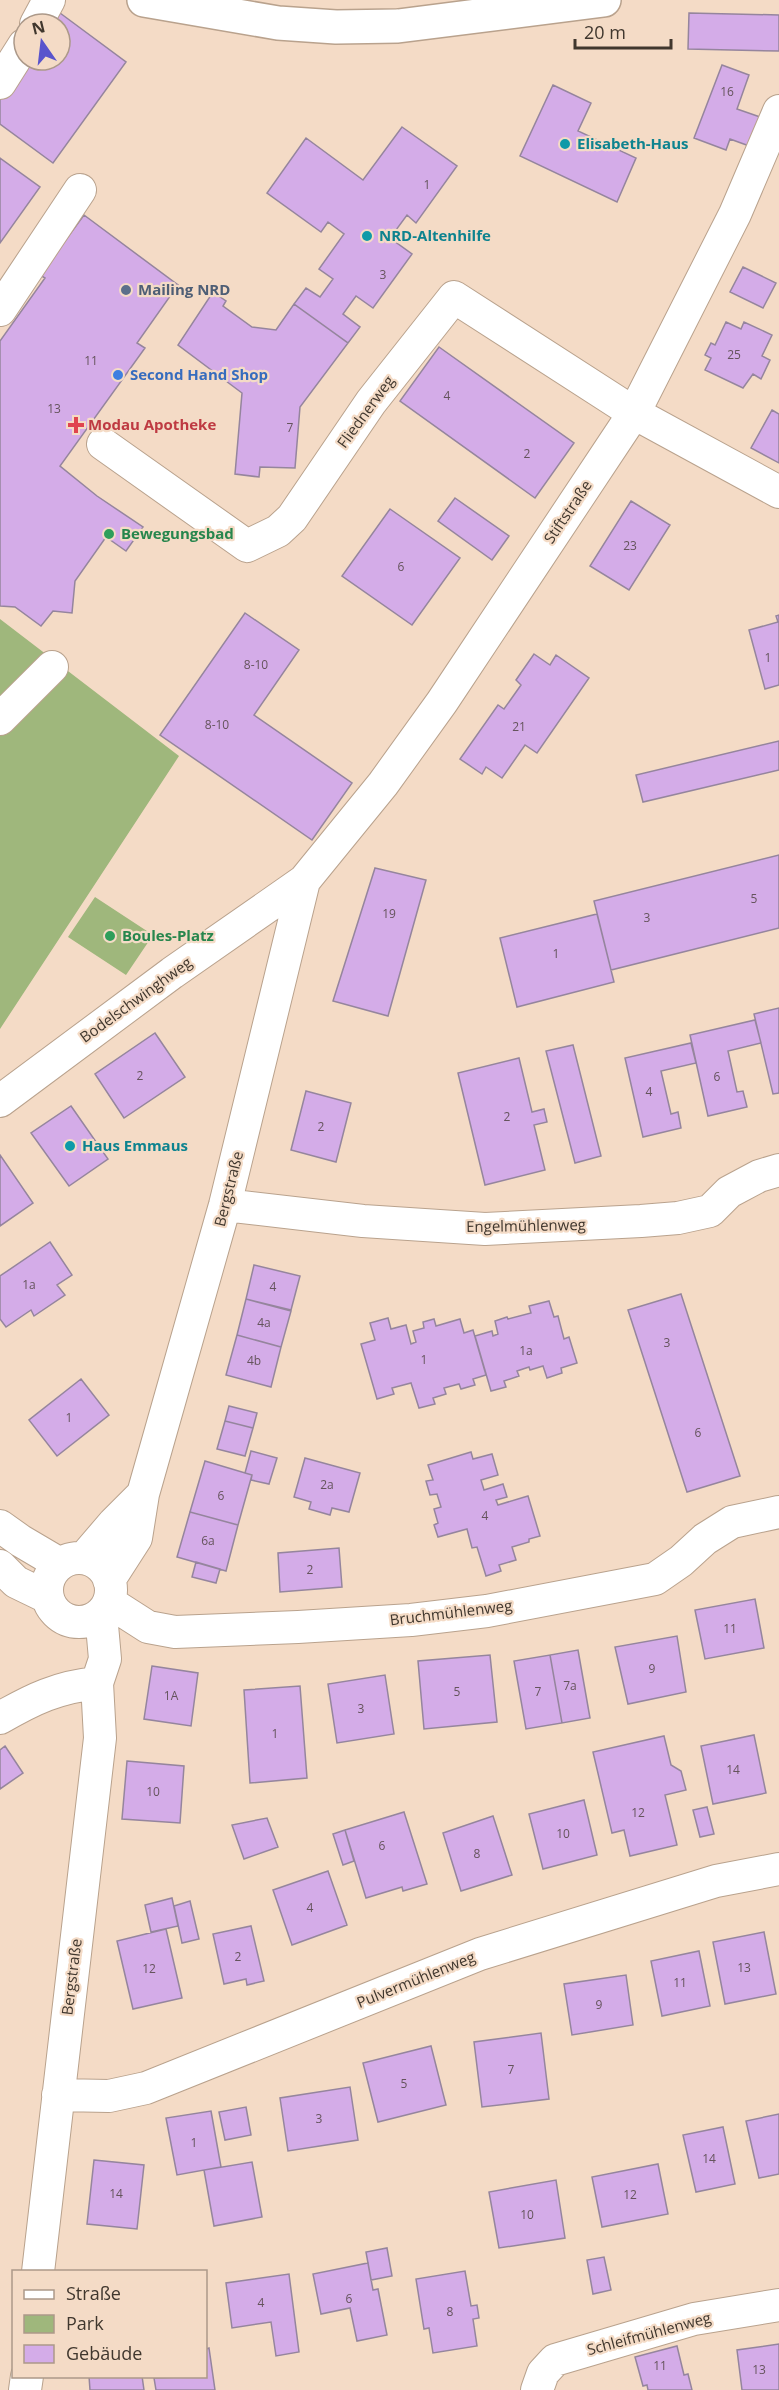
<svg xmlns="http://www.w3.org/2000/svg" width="779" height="2390" font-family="'Open Sans',sans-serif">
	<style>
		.green { fill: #9fb77c }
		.building { fill: #d4ace8; stroke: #95859d; stroke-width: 1.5 }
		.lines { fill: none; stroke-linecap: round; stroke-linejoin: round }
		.minor-casing { stroke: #b9a28d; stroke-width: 34 }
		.tertiary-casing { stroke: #b9a28d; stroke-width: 36 }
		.minor { stroke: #fff; stroke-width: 32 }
		.tertiary { stroke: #fff; stroke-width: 33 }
		.culture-dot { fill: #0f9aa8; stroke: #f4dbc6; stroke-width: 2 }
		.service-dot { fill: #5c6f8a; stroke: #f4dbc6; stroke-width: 2 }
		.shop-dot { fill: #3f7fe0; stroke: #f4dbc6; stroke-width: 2 }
		.health-dot { fill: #e0444e; stroke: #f4dbc6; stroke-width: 2 }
		.leisure-dot { fill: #2e9e5b; stroke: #f4dbc6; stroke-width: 2 }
		.labels { text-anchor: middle; stroke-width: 4.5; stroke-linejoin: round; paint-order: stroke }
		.number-label { font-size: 12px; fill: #65545c }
		.culture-label { font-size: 15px; font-weight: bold; fill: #0d838f; stroke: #f4dbc6; text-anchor: start }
		.service-label { font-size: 15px; font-weight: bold; fill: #4e5e75; stroke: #f4dbc6; text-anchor: start }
		.shop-label { font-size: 15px; font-weight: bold; fill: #366cbe; stroke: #f4dbc6; text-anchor: start }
		.street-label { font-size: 15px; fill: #40372e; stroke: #f4dbc6 }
		.health-label { font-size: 15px; font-weight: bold; fill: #be3a42; stroke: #f4dbc6; text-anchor: start }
		.leisure-label { font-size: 15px; font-weight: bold; fill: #27864d; stroke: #f4dbc6; text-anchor: start }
	</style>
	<rect width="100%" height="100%" fill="#f4dbc6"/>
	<path class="green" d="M0 619 179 756 0 1029Z
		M95 897 153 935 126 975 68 937Z"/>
	<path class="building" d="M60 13 126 62 53 163 0 124V94L25 60H60V24H51Z
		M689 13 779 15V51L688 49Z
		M722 65 749 75 737 109 763 118 752 147 730 139 726 150 694 138Z
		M553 85 591 103 578 131 636 158 617 202 520 156Z
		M402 127 457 166 416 223 407 215 390 238 412 254 373 308 356 296 343 314 360 327 348 343 294 304 306 288 320 297 333 279 319 269 344 234 328 222 321 232 267 193 306 138 363 180Z
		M0 158 40 187 0 243Z
		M84 215 178 285 137 343 145 348 60 466 97 496 143 527 126 551 106 537 75 581 72 613 53 611 41 626 15 607 0 606V341L45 278 40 275Z
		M743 267 776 283 763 308 730 292Z
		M213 292 226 301 223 306 252 327 276 330 294 304 348 343 300 407 295 468 260 467 259 477 235 474 242 393 178 345Z
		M726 322 741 329 744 322 772 335 762 356 770 360 761 379 753 374 743 388 705 370 711 358 705 355 711 343 715 345Z
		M439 347 574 443 535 498 400 401Z
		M772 410 779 414V463L751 448Z
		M455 498 509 536 492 560 438 521Z
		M631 501 670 525 629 590 590 566Z
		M390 509 460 558 412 625 342 576Z
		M245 613 299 650 254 715 352 783 312 840 160 735Z
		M779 615V685L765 689 749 630 778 622 776 616Z
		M534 654 550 665 556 655 589 678 537 753 525 745 502 778 486 767 482 774 460 759 498 705 504 709 521 685 516 680Z
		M779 741V770L643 802 636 775Z
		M779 855V928L611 970 594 901Z
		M375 868 426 880 388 1016 333 1001Z
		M597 914 614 982 517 1007 500 938Z
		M779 1008V1093L773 1094 754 1014Z
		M755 1020 761 1043 728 1051 737 1092 743 1091 747 1107 708 1116 690 1035Z
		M155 1033 185 1077 124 1118 95 1074Z
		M691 1043 696 1063 661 1071 671 1114 678 1112 681 1128 643 1137 625 1058Z
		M573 1045 601 1156 575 1163 546 1051Z
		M519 1058 532 1112 544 1109 547 1122 534 1125 545 1170 485 1185 458 1073Z
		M306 1091 351 1103 336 1162 291 1150Z
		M71 1106 108 1159 69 1186 31 1133Z
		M0 1155 33 1203 0 1226Z
		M50 1242 72 1275 57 1285 65 1295 34 1316 31 1310 6 1327 0 1319V1276Z
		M254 1265 300 1276 291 1310 246 1299Z
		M681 1294 740 1476 687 1492 628 1310Z
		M246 1299 291 1311 281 1347 237 1335Z
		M549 1301 554 1317 558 1316 564 1339 569 1337 577 1363 561 1368 562 1373 547 1378 543 1366 530 1370 529 1367 517 1371 519 1376 504 1381 506 1387 491 1391 475 1336 492 1331 493 1336 498 1334 495 1321 507 1317 508 1319 531 1313 529 1306Z
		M388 1318 391 1329 406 1325 411 1344 416 1342 413 1331 424 1328 423 1322 434 1319 436 1326 460 1319 464 1333 473 1330 486 1375 473 1379 475 1385 461 1389 459 1384 444 1388 446 1394 433 1398 435 1404 419 1408 411 1383 392 1388 394 1394 377 1399 361 1344 375 1340 370 1323Z
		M237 1335 281 1347 271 1387 226 1375Z
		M81 1379 109 1415 57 1456 29 1420Z
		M229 1406 257 1413 253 1428 225 1421Z
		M225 1421 253 1428 245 1456 217 1449Z
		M251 1451 277 1458 269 1484 251 1480 252 1475 245 1473Z
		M471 1452 473 1459 492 1454 498 1475 481 1480 484 1490 503 1484 507 1497 496 1500 498 1505 528 1496 540 1536 529 1539V1542L512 1547 516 1560 499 1565 501 1571 486 1576 477 1547 472 1548 467 1529 438 1537 434 1525 438 1523 434 1509 441 1507 437 1494 430 1495 426 1481 433 1480 428 1465Z
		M305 1458 360 1473 349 1512 332 1508 330 1515 309 1509 311 1502 294 1497Z
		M205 1461 252 1475 238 1525 190 1512Z
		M190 1512 238 1525 226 1571 177 1557Z
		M339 1548 342 1587 280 1592 278 1553Z
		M196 1562 220 1569 216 1583 192 1577Z
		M755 1599 764 1648 705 1659 695 1610Z
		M677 1636 686 1692 628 1704 615 1647Z
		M578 1650 590 1718 562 1723 550 1655Z
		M490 1655 497 1722 424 1729 418 1661Z
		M550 1655 562 1723 526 1729 514 1661Z
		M152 1666 198 1673 191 1726 144 1719Z
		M385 1675 394 1734 337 1743 328 1684Z
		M300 1686 307 1778 250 1783 244 1690Z
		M754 1735 766 1793 713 1804 701 1746Z
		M664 1736 671 1765 681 1771 686 1790 665 1795 677 1845 630 1856 624 1830 612 1833 593 1752Z
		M5 1746 23 1773 0 1789V1750Z
		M127 1761 184 1766 180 1823 122 1819Z
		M584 1800 597 1855 543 1869 529 1814Z
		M707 1807 714 1834 700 1837 693 1810Z
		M404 1812 427 1884 403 1891 402 1887 366 1898 345 1830Z
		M493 1816 512 1875 461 1891 443 1833Z
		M267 1818 278 1847 244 1859 232 1825Z
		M345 1830 354 1861 343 1865 333 1834Z
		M328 1871 347 1925 292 1945 273 1890Z
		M172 1898 178 1926 151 1932 145 1905Z
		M190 1901 199 1939 182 1943 174 1906Z
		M251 1926 264 1981 247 1985 246 1979 224 1984 213 1934Z
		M166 1929 182 1998 133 2009 117 1941Z
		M764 1932 776 1994 725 2004 713 1942Z
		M699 1951 710 2006 662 2016 651 1961Z
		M626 1975 633 2025 572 2035 564 1984Z
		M541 2033 549 2099 482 2107 474 2042Z
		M431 2046 446 2105 378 2122 363 2063Z
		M350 2087 358 2140 288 2151 280 2098Z
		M246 2107 251 2135 225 2140 219 2112Z
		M211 2111 221 2167 177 2175 166 2118Z
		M779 2114V2174L759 2178 746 2121Z
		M723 2127 735 2184 696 2192 683 2135Z
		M94 2160 144 2165 137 2229 87 2224Z
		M252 2162 262 2217 214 2226 204 2170Z
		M658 2164 668 2214 602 2227 592 2177Z
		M556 2180 565 2238 499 2248 489 2192Z
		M387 2248 392 2276 371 2280 366 2252Z
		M604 2257 611 2290 593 2294 587 2260Z
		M368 2263 373 2290 378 2289 387 2335 357 2341 350 2308 321 2314 313 2274Z
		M465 2271 471 2306 477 2305 479 2318 473 2319 477 2346 433 2353 429 2328 424 2329 416 2279Z
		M289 2274 299 2352 276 2356 271 2322 232 2328 226 2283Z
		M779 2344V2390H742L737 2350Z
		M677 2346 684 2375 688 2374 692 2390H648L647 2385 643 2386 635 2357Z
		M209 2348 215 2390H156L154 2378 206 2376V2349Z
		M89 2376H142L144 2390H90Z"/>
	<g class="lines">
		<defs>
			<path id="minor" d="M36 24 49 0
				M0 83 24 45
				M0 310 80 190
				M103 444 247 546 278 531 292 518 371 402 454 297 634 413 779 492
				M0 719 52 667
				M0 1101 172 973 304 881 383 784 442 702 634 413 735 214 779 111
				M225 1205 363 1221 485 1229 641 1221 678 1218 710 1211 729 1192 759 1176 779 1170
				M0 1526 21 1541 60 1564
				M47 1590a32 32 0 1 1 64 0a32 32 0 1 1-64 0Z
				M84 1558 114 1523 143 1494
				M0 1566 16 1582 47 1597
				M109 1580 136 1538 143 1494 225 1205 304 881
				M109 1602 148 1627 175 1632 298 1627 411 1620 487 1611 655 1579 681 1561 705 1539 732 1522 779 1512
				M0 1718C33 1699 58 1687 97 1683
				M58 2095 109 2096 146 2088 480 1954 716 1881 779 1869
				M38 2272 100 1738 97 1683 105 1659 101 1614
				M25 2390 27 2376
				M537 2390 543 2373 555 2360 694 2319 779 2305"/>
			<path id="tertiary" d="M144 0 278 23 336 27 398 26 604 0"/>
		</defs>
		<use href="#minor" class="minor-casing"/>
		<use href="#tertiary" class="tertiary-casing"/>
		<use href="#minor" class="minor"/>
		<use href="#tertiary" class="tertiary"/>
	</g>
	<g class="culture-dot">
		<circle cx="565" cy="144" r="6"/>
		<circle cx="367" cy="236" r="6"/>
		<circle cx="70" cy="1146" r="6"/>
	</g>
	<circle class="service-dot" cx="126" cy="290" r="6"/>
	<circle class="shop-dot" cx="118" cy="375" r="6"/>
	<path class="health-dot" d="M73 416h6v6h6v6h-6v6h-6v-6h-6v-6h6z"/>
	<g class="leisure-dot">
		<circle cx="109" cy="534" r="6"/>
		<circle cx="110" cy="936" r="6"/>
	</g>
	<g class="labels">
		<g class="number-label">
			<text x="727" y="96">16</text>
			<text x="427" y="189">1</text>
			<text x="383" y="279">3</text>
			<text x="734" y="359">25</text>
			<text x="91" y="365">11</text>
			<text x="447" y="400">4</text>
			<text x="54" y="413">13</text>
			<text x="290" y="432">7</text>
			<text x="527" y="458">2</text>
			<text x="630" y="550">23</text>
			<text x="401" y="571">6</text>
			<text x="768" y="662">1</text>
			<text x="256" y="669">8-10</text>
			<text x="217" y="729">8-10</text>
			<text x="519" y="731">21</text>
			<text x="754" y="903">5</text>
			<text x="389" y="918">19</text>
			<text x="647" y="922">3</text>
			<text x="556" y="958">1</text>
			<text x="140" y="1080">2</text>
			<text x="717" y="1081">6</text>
			<text x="649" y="1096">4</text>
			<text x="507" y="1121">2</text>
			<text x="321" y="1131">2</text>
			<text x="29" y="1289">1a</text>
			<text x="273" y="1291">4</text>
			<text x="264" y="1327">4a</text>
			<text x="667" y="1347">3</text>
			<text x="526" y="1355">1a</text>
			<text x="424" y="1364">1</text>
			<text x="254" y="1365">4b</text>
			<text x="69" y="1422">1</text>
			<text x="698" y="1437">6</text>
			<text x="327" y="1489">2a</text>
			<text x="221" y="1500">6</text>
			<text x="485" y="1520">4</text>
			<text x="208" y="1545">6a</text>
			<text x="310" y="1574">2</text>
			<text x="730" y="1633">11</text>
			<text x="652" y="1673">9</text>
			<text x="570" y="1690">7a</text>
			<text x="457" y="1696">5</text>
			<text x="538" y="1696">7</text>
			<text x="171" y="1700">1A</text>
			<text x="361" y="1713">3</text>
			<text x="275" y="1738">1</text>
			<text x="733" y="1774">14</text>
			<text x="153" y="1796">10</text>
			<text x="638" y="1817">12</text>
			<text x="563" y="1838">10</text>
			<text x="382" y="1850">6</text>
			<text x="477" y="1858">8</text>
			<text x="310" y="1912">4</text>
			<text x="238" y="1961">2</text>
			<text x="744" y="1972">13</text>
			<text x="149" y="1973">12</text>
			<text x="680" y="1987">11</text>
			<text x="599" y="2009">9</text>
			<text x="511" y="2074">7</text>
			<text x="404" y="2088">5</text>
			<text x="319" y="2123">3</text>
			<text x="194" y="2147">1</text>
			<text x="709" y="2163">14</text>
			<text x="116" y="2198">14</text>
			<text x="630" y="2199">12</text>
			<text x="527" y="2219">10</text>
			<text x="349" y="2303">6</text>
			<text x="261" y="2307">4</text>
			<text x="450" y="2316">8</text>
			<text x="660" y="2370">11</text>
			<text x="759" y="2374">13</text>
		</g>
		<g class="culture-label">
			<text x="577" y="149">Elisabeth-Haus</text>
			<text x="379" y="241">NRD-Altenhilfe</text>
			<text x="82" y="1151">Haus Emmaus</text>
		</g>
		<g class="service-label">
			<text x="138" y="295">Mailing NRD</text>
		</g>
		<g class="shop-label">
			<text x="130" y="380">Second Hand Shop</text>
		</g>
		<g class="street-label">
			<text transform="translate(366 412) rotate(-54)" y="5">Fliednerweg</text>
			<text transform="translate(568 512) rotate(-56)" y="5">Stiftstraße</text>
			<text transform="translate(136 1000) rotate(-36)" y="5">Bodelschwinghweg</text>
			<text transform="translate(229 1189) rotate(-76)" y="5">Bergstraße</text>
			<text transform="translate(526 1226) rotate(-1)" y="5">Engelmühlenweg</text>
			<text transform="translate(451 1613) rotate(-7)" y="5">Bruchmühlenweg</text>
			<text transform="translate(72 1977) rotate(-83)" y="5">Bergstraße</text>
			<text transform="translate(416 1980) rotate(-22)" y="5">Pulvermühlenweg</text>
			<text transform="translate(649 2334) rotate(-15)" y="5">Schleifmühlenweg</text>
		</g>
		<g class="health-label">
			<text x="88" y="430">Modau Apotheke</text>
		</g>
		<g class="leisure-label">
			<text x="121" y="539">Bewegungsbad</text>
			<text x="122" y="941">Boules-Platz</text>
		</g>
	</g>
	<rect x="12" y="2270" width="195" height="108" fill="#f4dbc6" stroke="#ac9989" stroke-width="1.5"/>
	<rect x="24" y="2290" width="30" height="9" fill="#ffffff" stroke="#ac9989" stroke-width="1.5"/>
	<text x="66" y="2300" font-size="18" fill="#40372e">Straße</text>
	<rect x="24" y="2315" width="30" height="18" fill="#9fb77c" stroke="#ac9989" stroke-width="1.5"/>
	<text x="66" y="2330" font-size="18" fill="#40372e">Park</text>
	<rect x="24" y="2345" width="30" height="18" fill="#d4ace8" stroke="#ac9989" stroke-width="1.5"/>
	<text x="66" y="2360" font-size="18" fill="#40372e">Gebäude</text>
	<g transform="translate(42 42) rotate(346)"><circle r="28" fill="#f4dbc6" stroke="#ac9989" stroke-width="1.5"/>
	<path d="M0-4.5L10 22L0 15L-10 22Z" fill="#5954cc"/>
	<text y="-9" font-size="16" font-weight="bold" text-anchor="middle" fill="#40372e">N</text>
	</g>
	<path d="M575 39v9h96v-9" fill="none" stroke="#40372e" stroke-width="3"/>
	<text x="584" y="39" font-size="18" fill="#40372e" stroke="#f4dbc6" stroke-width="4.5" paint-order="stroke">20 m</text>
</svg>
